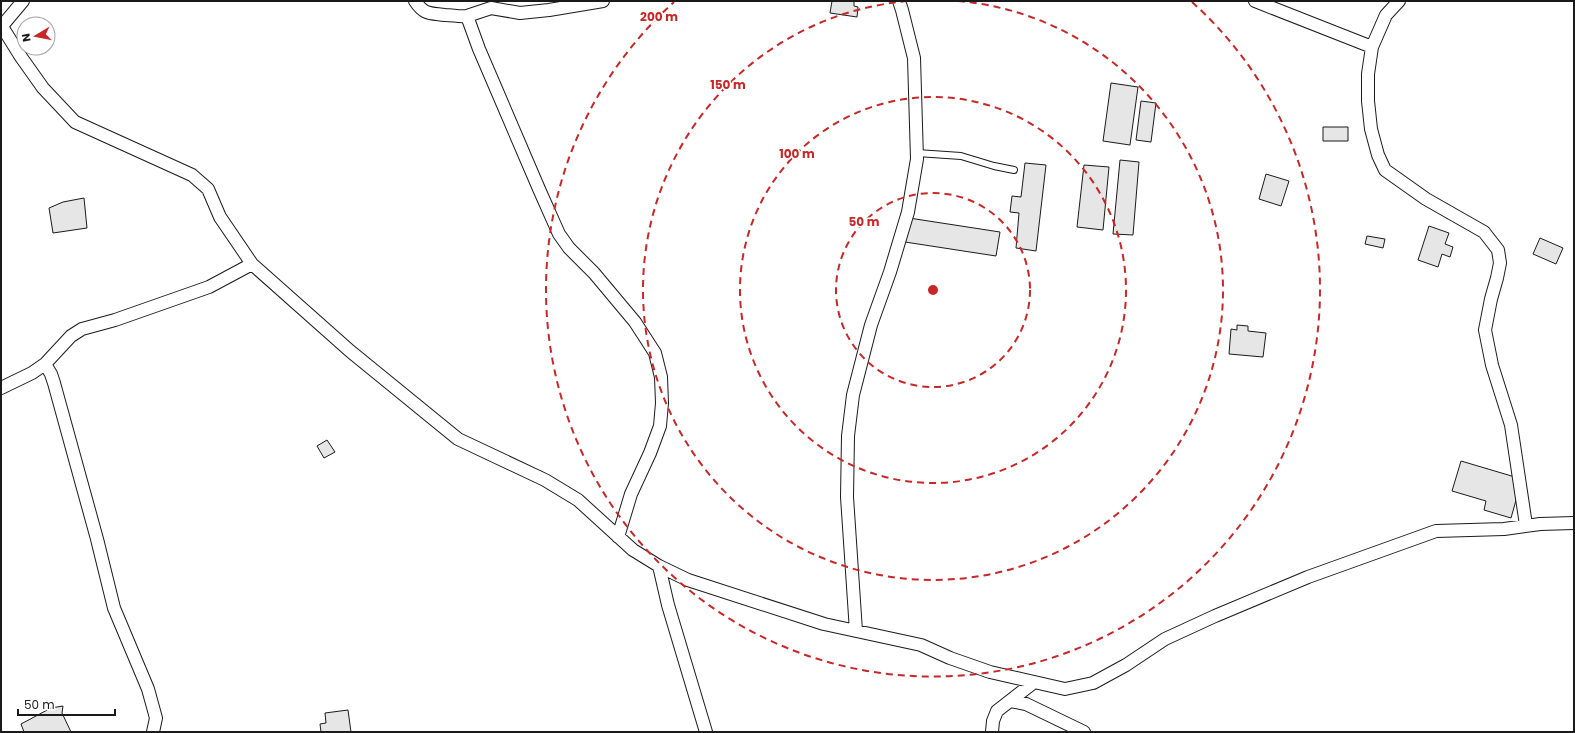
<svg xmlns="http://www.w3.org/2000/svg" width="1575" height="733" font-family="Poppins,sans-serif">
	<style>
		.building { fill: #e6e6e6; stroke: #1a1a1a }
		.lines { fill: none; stroke-linecap: round; stroke-linejoin: round }
		.service-casing { stroke: #1a1a1a; stroke-width: 8 }
		.minor-casing { stroke: #1a1a1a; stroke-width: 14 }
		.service { stroke: #fff; stroke-width: 6 }
		.minor { stroke: #fff; stroke-width: 12 }
		.ring { fill: none; stroke: #c62828; stroke-width: 2; stroke-dasharray: 7 5 }
		.centre { fill: #c62828; stroke: #fff; stroke-width: 2 }
		.ring-label { font-size: 12px; text-anchor: middle; font-weight: bold; fill: #c62828; stroke: #fff; stroke-width: 3; stroke-linejoin: round; paint-order: stroke }
	</style>
	<rect width="100%" height="100%" fill="#fff"/>
	<path class="building" d="M832 1H854V6L858 7 857 17 830 13Z
		M1111 83 1138 87 1130 145 1103 141Z
		M1141 101 1156 103 1151 142 1136 140Z
		M1323 127H1348V141H1323Z
		M1120 160 1139 162 1133 235 1113 234Z
		M1025 163 1046 165 1036 251 1016 248 1019 213 1010 212 1012 196 1021 197Z
		M1084 165 1109 167 1103 230 1077 227Z
		M1266 174 1289 181 1281 206 1259 199Z
		M84 198 87 228 53 233 49 208 63 202Z
		M909 218 1000 232 996 256 905 242Z
		M1429 226 1449 233 1445 244 1453 247 1450 257 1442 254 1438 267 1418 260Z
		M1367 236 1385 239 1383 248 1365 244Z
		M1540 238 1563 248 1556 264 1533 254Z
		M1237 325 1248 326V331L1266 333 1263 357 1229 354 1231 329 1237 330Z
		M327 440 335 452 324 458 317 446Z
		M1461 461 1515 477 1520 486 1511 518 1484 510 1486 501 1452 491Z
		M63 706 62 713 71 732H24L21 724 51 708Z
		M348 710 351 732H321L320 724 326 723 325 713Z"/>
	<g class="lines">
		<defs>
			<path id="service" d="M917 153 961 156 994 166 1014 170"/>
			<path id="minor" d="M415 1C424 15 430 13 445 15 453 15 459 17 467 16L479 49 539 189 559 234 569 248 594 273 635 322 655 353 661 377 662 403 660 426 650 453 631 494 618 537
				M1255 1 1372 47
				M1399 1 1386 15 1372 47 1368 74V101L1371 129 1378 155 1385 170 1426 199 1484 232 1498 250 1500 263 1497 278 1491 299 1485 330 1492 365 1511 425 1526 525
				M467 16 491 8 520 13 549 10 603 1
				M1 25 21 57 43 88 75 122 192 175 208 189 220 217 252 264 350 351 458 439 545 480 578 500 633 550 659 566 688 580 824 624 921 645 950 658 990 672 1065 689 1093 683 1126 665 1165 639 1215 616 1308 577 1436 531 1504 529 1540 524 1574 523
				M2 26 23 1
				M45 364 51 374 54 383 97 539 114 608 148 689 156 718 153 732
				M1 388 32 373 45 364 71 336 82 329 115 320 209 287 252 264
				M659 566 668 605 706 732
				M856 631 847 497 848 436 853 395 871 325 890 272 908 212 917 159 914 58 902 10 899 1
				M1010 701 1026 704 1084 732
				M992 732 993 721 997 711 1033 683"/>
		</defs>
		<use href="#service" class="service-casing"/>
		<use href="#minor" class="minor-casing"/>
		<use href="#service" class="service"/>
		<use href="#minor" class="minor"/>
	</g>
	<g class="ring">
		<circle cx="933" cy="290" r="97"/>
		<circle cx="933" cy="290" r="193"/>
		<path d="M958 1A290 290 0 1 1 908 1"/>
		<path d="M1192 2A387 387 0 1 1 674 2"/>
	</g>
	<circle cx="933" cy="290" r="6" class="centre"/>
	<g class="ring-label">
		<text x="659" y="21">200 m</text>
		<text x="728" y="89">150 m</text>
		<text x="797" y="158">100 m</text>
		<text x="864" y="226">50 m</text>
	</g>
	<rect width="1575" height="733" fill="none" stroke="#1a1a1a" stroke-width="4"/>
	<g transform="translate(36 36) rotate(260)"><circle r="19" fill="#ffffff" stroke="#a3a3a3"/>
	<path d="M0-3L7 15L0 10L-7 15Z" fill="#c62828"/>
	<text y="-6" font-size="11" font-weight="bold" text-anchor="middle" fill="#1a1a1a">N</text>
	</g>
	<path d="M18 709v6h97v-6" fill="none" stroke="#1a1a1a" stroke-width="2"/>
	<text x="24" y="709" font-size="12" fill="#1a1a1a" stroke="#ffffff" stroke-width="3" paint-order="stroke">50 m</text>
</svg>
